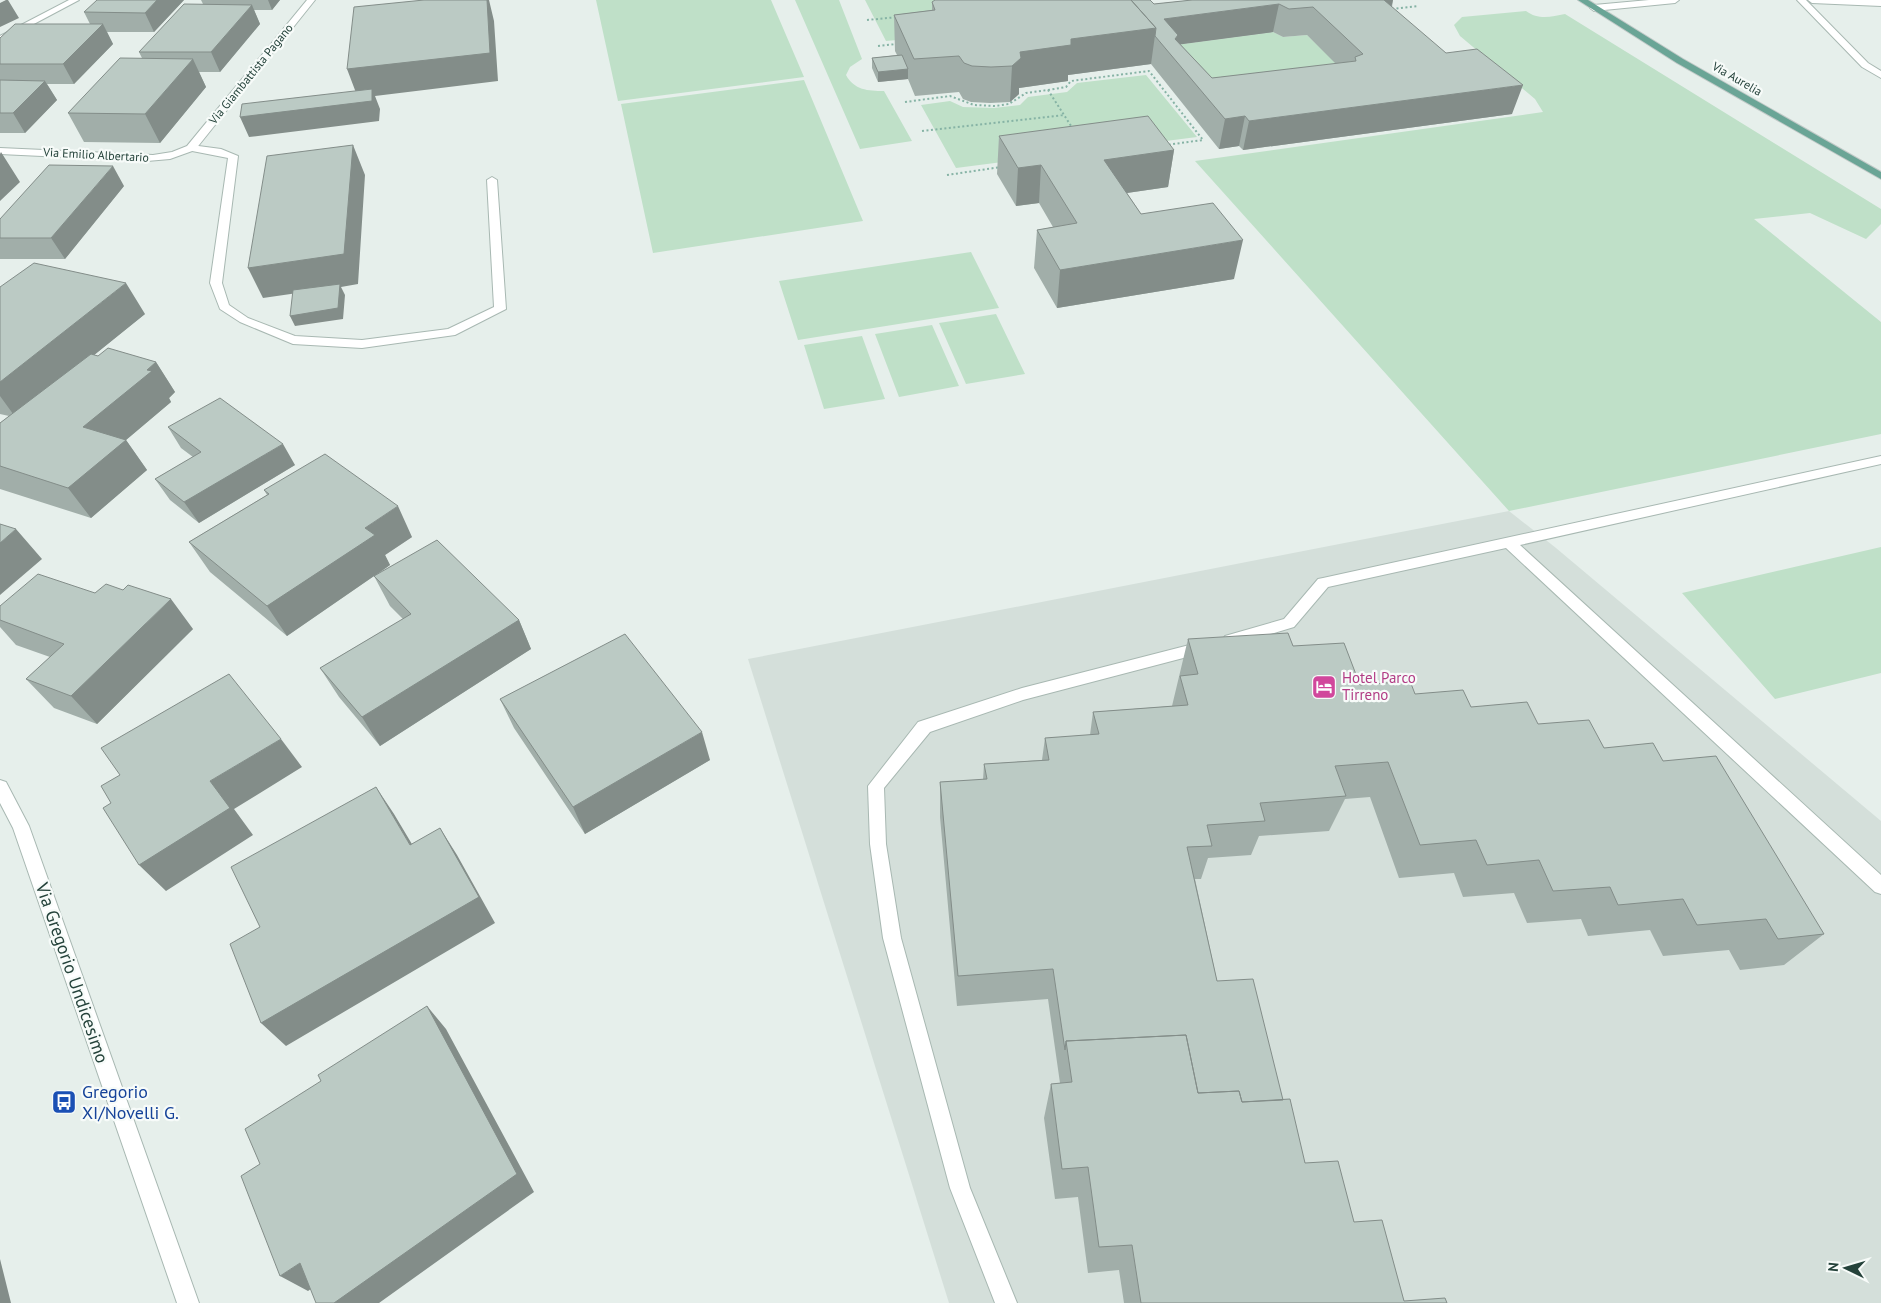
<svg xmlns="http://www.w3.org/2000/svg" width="1881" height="1303" font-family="'PT Sans',sans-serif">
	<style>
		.built { fill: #d4dfda }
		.green { fill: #bfe0c8 }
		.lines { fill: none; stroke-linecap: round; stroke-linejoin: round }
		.service-casing { stroke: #a8b8b2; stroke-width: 2 }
		.minor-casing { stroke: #a8b8b2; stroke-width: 2 }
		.tertiary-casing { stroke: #a8b8b2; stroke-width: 2 }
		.primary-casing { stroke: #c2cac8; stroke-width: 2 }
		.path { stroke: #86b3a5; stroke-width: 2; stroke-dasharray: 2 2.5; stroke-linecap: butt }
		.service { fill: #fff; fill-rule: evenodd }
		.minor { fill: #fff; fill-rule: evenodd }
		.tertiary { fill: #fff; fill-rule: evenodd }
		.primary { fill: #6aa596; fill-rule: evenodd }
		.wall { fill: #a1aea9; fill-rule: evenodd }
		.shaded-wall { fill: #838d89 }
		.building { fill: #bbcac4; stroke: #838d89; fill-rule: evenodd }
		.labels { text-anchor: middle; stroke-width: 4.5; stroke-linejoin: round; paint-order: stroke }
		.far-street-label { font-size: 12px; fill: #24423a; stroke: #f7fbf9 }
		.hotel-label { font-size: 15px; fill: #b23c85; stroke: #f7fbf9; text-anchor: start }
		.near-street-label { font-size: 18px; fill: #24423a; stroke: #f7fbf9 }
		.near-transit-label { font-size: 18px; fill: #164399; stroke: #f7fbf9; text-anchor: start }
	</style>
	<rect width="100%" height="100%" fill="#e6efeb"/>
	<path class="built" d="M1509 511 1556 548 1881 821V1303H949L748 659Z"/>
	<path class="green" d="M596 0H771L804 77 618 101Z
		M795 0H839L862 59 850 67 846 75C854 90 868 91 884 91L912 141 860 149Z
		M865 0H1089L908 39 886 41Z
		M1526 11C1538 20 1551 17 1565 14L1881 209V224L1866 239 1810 213 1754 219 1881 322V434L1509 511 1195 161 1543 112 1535 99 1460 36 1454 25 1462 17Z
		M1273 32 1283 37 1307 35 1356 82 1207 107 1160 47Z
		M1146 75 1197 137 956 168 921 105 950 101 963 107 994 108 1020 105 1028 97 1067 92 1077 83Z
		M804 80 863 221 653 253 621 104Z
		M971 252 999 308 798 340 779 281Z
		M996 314 1025 374 966 384 939 323Z
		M932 325 959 386 899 397 875 334Z
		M862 336 885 399 824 409 804 345Z
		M1881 547V673L1775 699 1682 593Z"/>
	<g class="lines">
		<defs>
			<path id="service" d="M1649 0H1679L1675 3 1594 11 1590 8 1594 5Z
				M1797 0H1806L1868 63 1881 71V78L1862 67Z
				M1808 0H1881V6L1812 3Z
				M191 145 221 149 238 156 222 283 229 305 248 318 295 336 362 340 448 329 494 307 487 180 492 177 497 180 506 309 455 335 362 348 293 344 240 322 220 309 210 283 228 158 187 150 186 148Z
				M1881 456V464L1520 545 1881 875V894L1875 892 1506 548 1328 587 1294 627 1230 646 1225 644 1223 640 1225 636 1284 619 1318 579 1323 578Z
				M1205 641 1210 643 1212 647 1210 651 1023 700 930 732 884 788 886 844 901 938 970 1188 1017 1303H995L950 1188 883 938 870 844 868 786 918 722 1022 688Z"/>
			<path id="minor" d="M69 0H79L0 42V36Z
				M307 0H315L195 150 170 159 147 161 0 154V148L153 155 172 152 187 146Z"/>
			<path id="tertiary" d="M0 780 6 782 29 826 199 1303H177L13 828 0 803Z"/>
			<path id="primary" d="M1578 0H1588L1683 59 1881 172V179L1677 63Z"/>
		</defs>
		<use href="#service" class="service-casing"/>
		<use href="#minor" class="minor-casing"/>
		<use href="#tertiary" class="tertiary-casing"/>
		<use href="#primary" class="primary-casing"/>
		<path class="path" d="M1392 9 1418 6
			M867 20 898 17
			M878 46 897 44
			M1048 90 1066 87 1071 81 1149 71 1203 140 1166 145
			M905 102 950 96 974 105 995 106 1009 104 1026 93 1048 90 1073 129
			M922 131 1064 115
			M947 175 1001 167"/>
		<use href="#service" class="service"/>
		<use href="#minor" class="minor"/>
		<use href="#tertiary" class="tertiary"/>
		<use href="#primary" class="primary"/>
	</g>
	<path class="wall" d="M184 0 154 32H107L113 44 74 84H47L57 100 25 133H0V38L90 24 84 12Z
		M201 0H280L272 10H254L260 24 220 72H199L206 87 160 143 84 142 68 113 142 58 139 52 203 4Z
		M1192 0H1393L1392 7 1512 114 1243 150 1239 146 1219 149 1151 64 1068 75V81L1019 88V94L1010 102 990 103 971 102 963 99 959 92 915 96 908 79 878 82 872 68V58L897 55 895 51 894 15 932 10V2L1045 1 1154 4ZM1273 32 1283 37 1307 35 1336 64 1212 78 1180 44Z
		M999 136 1174 150 1168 187 1127 193 1141 214 1234 279 1057 308 1034 268 1037 230 1053 227 1039 203 1016 206 997 174Z
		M124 186 65 259H0V219Z
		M0 287 145 314 94 355 98 356 156 362 175 392 169 398 171 402 126 440 147 470 91 518 0 489V423L9 416 0 414Z
		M168 427 295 465 199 523 170 500 155 479 193 457 181 448Z
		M264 490 412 537 385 555 390 565 378 574 519 620 531 649 380 746 339 697 320 668 403 619 390 606 374 576 287 636 210 572 189 542 267 495Z
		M0 606 193 629 97 724 54 708 26 679 50 657 16 645 0 627Z
		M1188 639 1293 646 1360 685 1415 694 1471 707 1538 724 1604 748 1663 761 1824 934 1784 965 1740 970 1729 950 1663 956 1650 930 1588 936 1581 919 1527 923 1514 893 1463 897 1454 873 1399 878 1370 797 1345 799 1329 831 1259 836 1251 855 1208 858 1201 879H1195L1217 981 1283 1100 1305 1163 1354 1222 1404 1301 1447 1303H1124L1119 1270 1088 1273 1078 1197 1055 1199 1044 1118 1051 1084 1060 1083 1048 999 957 1006 940 817V782L983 780 984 764 1042 760 1045 738 1090 735 1093 712 1172 706Z
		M500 699 710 760 585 834 514 728Z"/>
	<path class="shaded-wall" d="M6 0H8L19 18 0 27V3Z
		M157 0H184L154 32 145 13Z
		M268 0H280L272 10Z
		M487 0H489L494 21 498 81 375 96 380 109 379 121 249 137 240 117 358 98 347 69Z
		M1381 0H1393L1387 24Z
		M1279 4 1273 32 1176 45 1164 19Z
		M252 5 260 24 220 72 211 52Z
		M103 24 113 44 74 84 63 64Z
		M1156 28 1151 64 1068 75V81L1019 88V94L1010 102 1012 66 1020 52 1071 39Z
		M193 59 206 87 160 143 145 114Z
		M908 69V79L878 82V72Z
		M45 81 57 100 25 133 13 113Z
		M1523 85 1512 114 1243 150 1249 121Z
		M1245 116 1239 146 1219 149 1225 119Z
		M353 145 365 175 358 284 341 287 345 295 343 319 295 326 290 316 339 287 263 298 248 268Z
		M1174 150 1168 187 1099 197 1104 160Z
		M1 152 20 182 0 201V154Z
		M1041 165 1039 203 1016 206 1018 168Z
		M113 166 124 186 65 259 51 238Z
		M1243 240 1234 279 1057 308 1060 270Z
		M126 283 145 314 16 418 0 396V382Z
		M156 362 175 392 169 398 171 402 126 440 147 470 91 518 68 488 83 427Z
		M283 444 295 465 199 523 184 502Z
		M398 506 412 537 385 555 390 565 287 636 267 606 365 528Z
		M16 529 42 559 0 595V543Z
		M171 599 193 629 97 724 71 696Z
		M519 620 531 649 380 746 362 717Z
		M702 732 710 760 585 834 573 807Z
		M281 739 302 767 234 809 253 835 166 891 139 865 210 781Z
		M376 787 394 814 428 871 410 845Z
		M440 828 457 855 495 923 286 1046 261 1023Z
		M427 1006 446 1029 534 1192 379 1303H334Z
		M0 1259 11 1303H0Z
		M300 1263 326 1278 308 1291 280 1276Z"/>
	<path class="building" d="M97 0H157L145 13 84 12Z
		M424 0H487L490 53 347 69 354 7Z
		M935 0H1131L1156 28 1071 39V45L1020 52 1021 58 1012 66 991 67 972 66 964 63 959 56 914 59 894 15 935 10 932 2Z
		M1131 0H1150L1154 4 1192 0H1384L1446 53 1477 49 1523 85 1249 121 1245 116 1225 119 1155 36 1156 28ZM1279 4 1289 9 1313 7 1363 54 1355 57 1356 61 1212 78 1175 39 1178 35 1164 19Z
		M184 4 252 5 211 52H139Z
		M15 24H103L63 64H0V38Z
		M902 55 908 69 878 72 872 58Z
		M120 58 193 59 145 114 68 113Z
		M0 80 45 81 13 113H0Z
		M372 89V101L240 117 242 104Z
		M1148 116 1174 150 1104 160 1141 214 1213 203 1243 240 1060 270 1037 230 1077 223 1041 165 1018 168 999 136Z
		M353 145 344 254 248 268 267 156Z
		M49 165 113 166 51 238H0V219Z
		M34 263 126 283 0 382V287Z
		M340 284 338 308 290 316 293 290Z
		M108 348 156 362 147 370 152 371 83 427 126 440 68 488 0 466V423L91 354 98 356Z
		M220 398 283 444 184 502 155 479 201 452 168 427Z
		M325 454 398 506 365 528 375 535 267 606 189 542 269 494 264 490Z
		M0 524 16 529 0 543Z
		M437 540 519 620 362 717 320 668 411 614 374 576Z
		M38 574 95 593 106 584 123 590 128 585 171 599 71 696 26 679 64 644 0 620V606Z
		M1288 633 1293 646 1344 643 1360 685 1410 681 1415 694 1463 690 1471 707 1527 702 1538 724 1589 720 1604 748 1653 743 1663 761 1716 756 1824 934 1778 939 1766 919 1697 925 1683 899 1618 905 1610 887 1553 891 1539 860 1487 865 1476 840 1420 845 1388 762 1335 766 1346 796 1260 803 1265 821 1207 825 1212 846 1187 847 1217 981 1253 979 1283 1100 1242 1102 1239 1091 1198 1093 1186 1035 1066 1041 1065 1050 1053 969 958 976 940 782 987 779 984 764 1049 760 1045 738 1099 734 1093 712 1188 705 1180 676 1198 674 1188 639Z
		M625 634 702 732 573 807 500 699Z
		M229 674 281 739 210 781 230 808 139 865 103 808 111 803 101 786 120 775 101 748Z
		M376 787 410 845 440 828 479 897 261 1023 230 944 260 927 231 867Z
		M427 1006 517 1174 334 1303H316L300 1263 280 1276 241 1176 260 1164 245 1129 321 1081 318 1075Z
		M1186 1035 1198 1093 1239 1091 1242 1102 1290 1099 1305 1163 1338 1161 1354 1222 1382 1220 1404 1301 1445 1298 1447 1303H1141L1132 1245 1099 1247 1088 1167 1062 1169 1051 1084 1072 1082 1066 1041Z"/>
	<defs>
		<symbol id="hotel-square" viewBox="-11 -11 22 22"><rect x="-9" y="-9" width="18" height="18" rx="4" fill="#d1479c" stroke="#f7fbf9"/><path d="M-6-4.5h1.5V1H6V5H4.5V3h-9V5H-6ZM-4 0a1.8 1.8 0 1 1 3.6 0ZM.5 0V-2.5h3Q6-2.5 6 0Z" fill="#fff"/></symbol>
		<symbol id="bus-square" viewBox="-11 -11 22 22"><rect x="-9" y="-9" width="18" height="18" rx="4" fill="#1a4fb4" stroke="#f7fbf9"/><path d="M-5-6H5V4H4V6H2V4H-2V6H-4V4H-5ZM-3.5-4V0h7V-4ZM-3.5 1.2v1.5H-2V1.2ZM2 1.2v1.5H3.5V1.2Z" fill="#fff"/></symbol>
	</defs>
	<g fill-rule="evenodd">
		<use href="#hotel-square" x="1310" y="673" width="28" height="28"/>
		<use href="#bus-square" x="50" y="1088" width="28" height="28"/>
	</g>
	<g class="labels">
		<g class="far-street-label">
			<text transform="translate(251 74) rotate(-51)" y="4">Via Giambattista Pagano</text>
			<text transform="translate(1737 79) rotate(30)" y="4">Via Aurelia</text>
			<text transform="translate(96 155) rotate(3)" y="4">Via Emilio Albertario</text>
		</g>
		<g class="hotel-label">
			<text x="1342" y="683">Hotel Parco<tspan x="1342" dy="17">Tirreno</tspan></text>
		</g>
		<g class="near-street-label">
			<text transform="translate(72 973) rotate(71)" y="6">Via Gregorio Undicesimo</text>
		</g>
		<g class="near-transit-label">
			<text x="82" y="1098">Gregorio<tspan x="82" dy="21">XI/Novelli G.</tspan></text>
		</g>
	</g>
	<g transform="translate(1846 1268) rotate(275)" stroke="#f7fbf9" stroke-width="4" paint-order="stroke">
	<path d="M0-4L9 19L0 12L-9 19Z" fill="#24423a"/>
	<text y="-8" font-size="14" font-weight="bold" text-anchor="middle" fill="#24423a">N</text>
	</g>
</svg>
